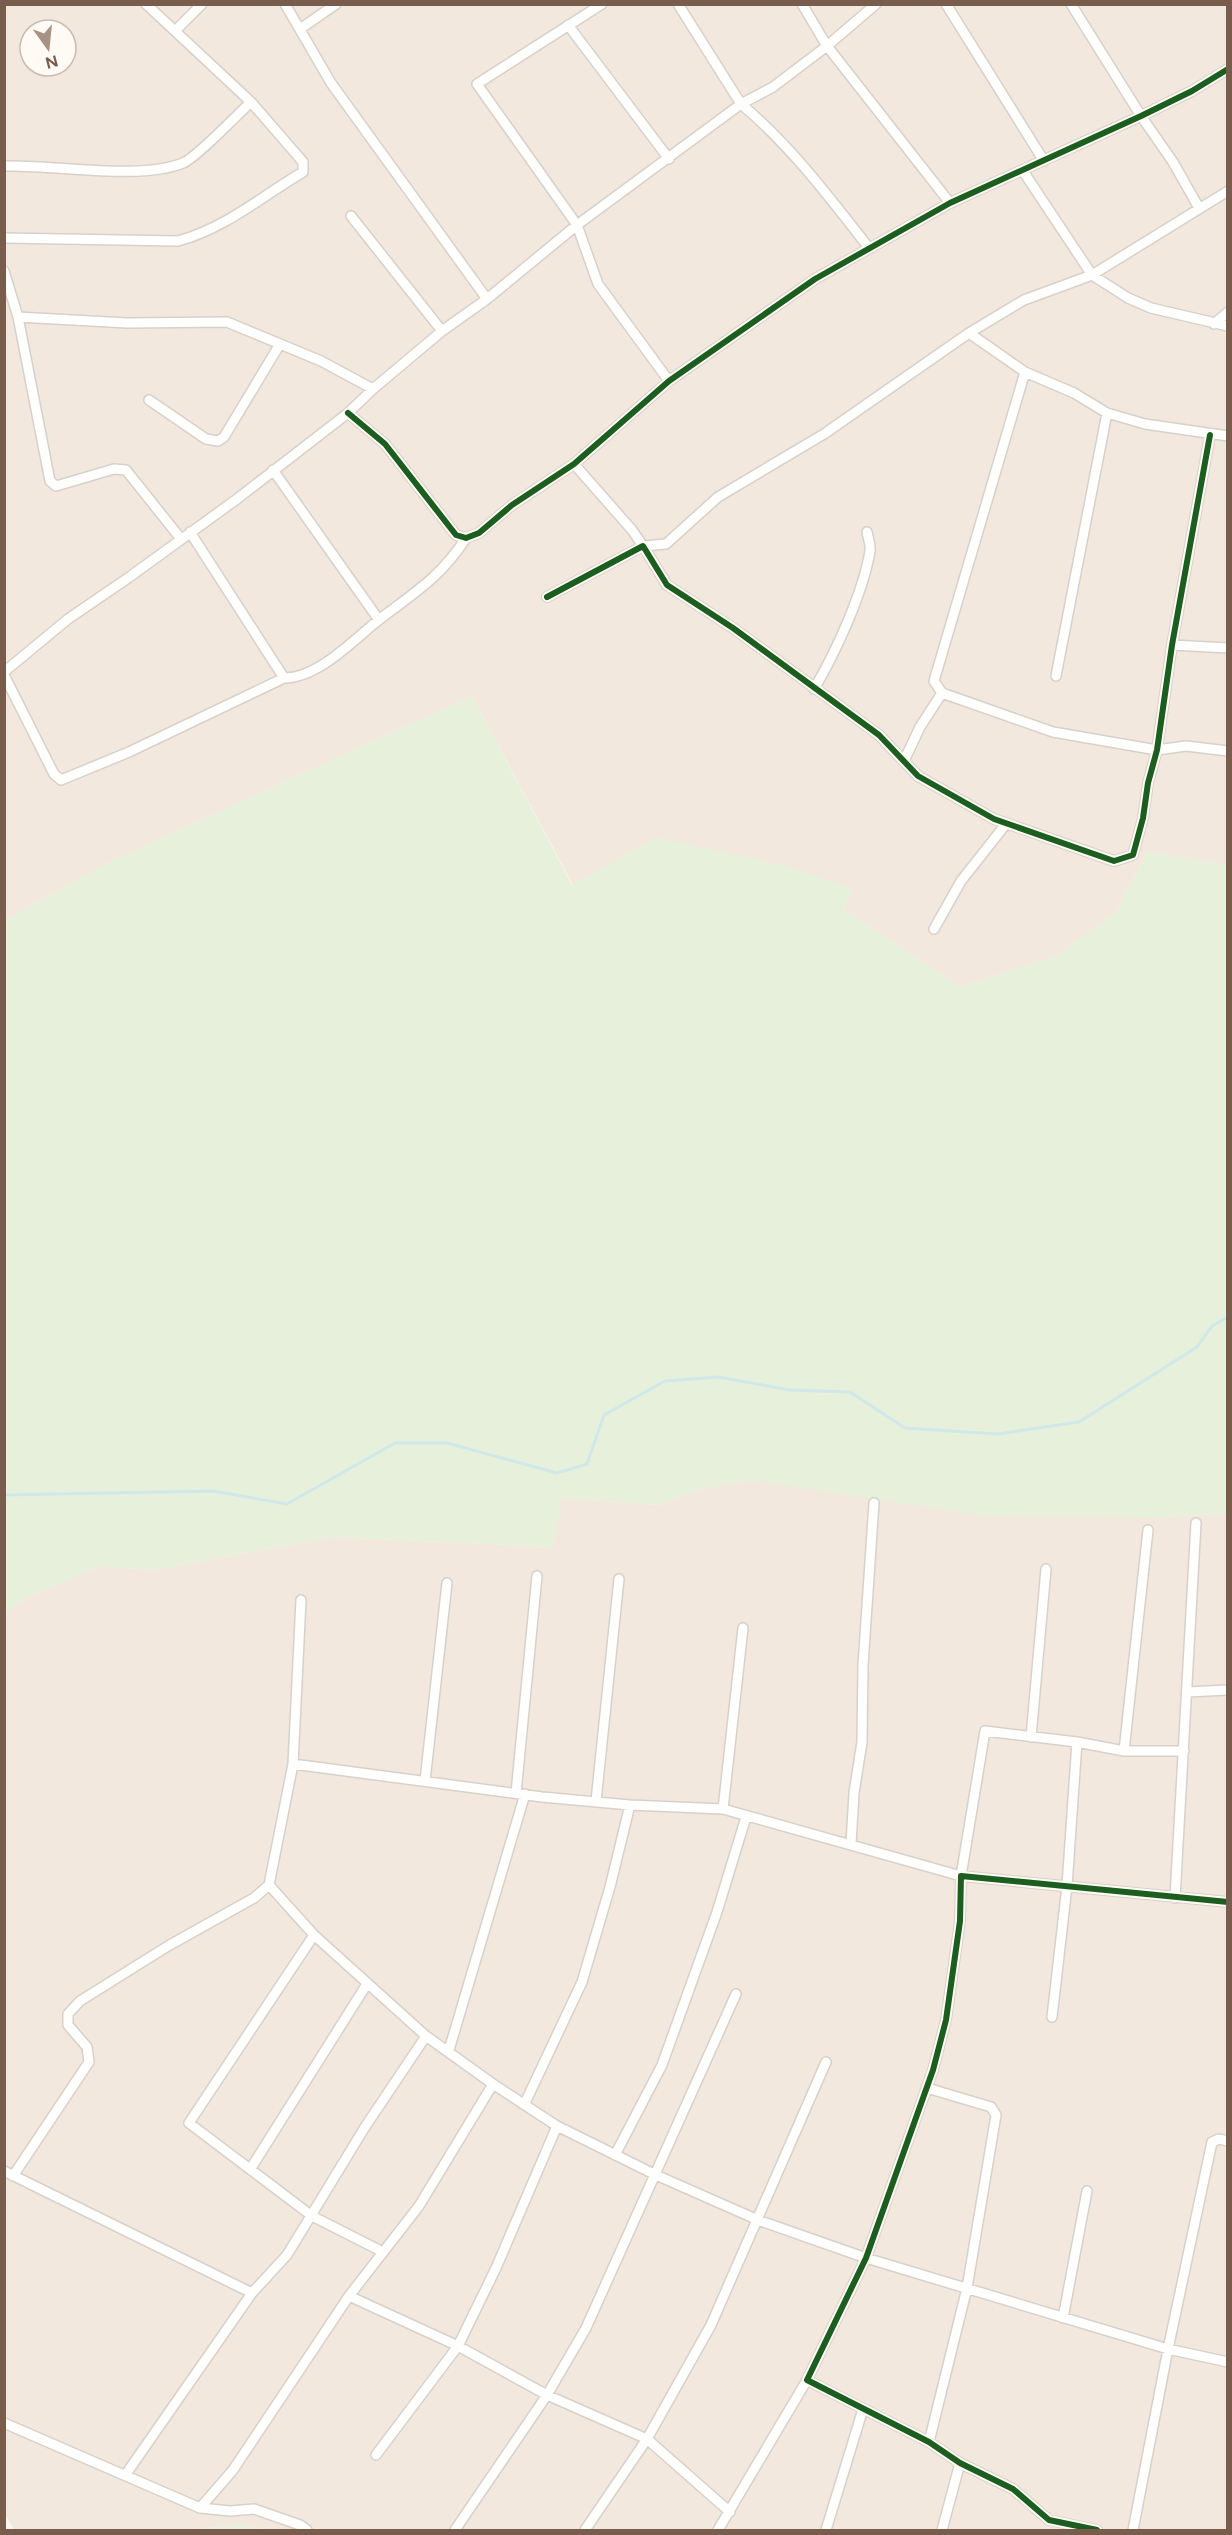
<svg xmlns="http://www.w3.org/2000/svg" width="1232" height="2535" font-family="Figtree,sans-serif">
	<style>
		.residential { fill: #f2e8de; fill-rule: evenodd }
		.green { fill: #e7f0db }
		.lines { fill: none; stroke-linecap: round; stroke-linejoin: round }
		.stream { stroke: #d0e8ea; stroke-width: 3 }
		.minor-casing { stroke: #d7d1cb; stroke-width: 12 }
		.minor { stroke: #fefefd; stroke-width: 9 }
		.cycleway-casing { stroke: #fffaf3; stroke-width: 10 }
		.cycleway { stroke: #1b5e20; stroke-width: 6 }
	</style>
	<rect width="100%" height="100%" fill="#f9f5f0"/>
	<path class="residential" d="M5 5H1227V865L1147 852 1117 911 1055 957 960 987 843 909 853 890 656 838 573 885 472 696 110 862 5 920ZM30 30H66V66H30Z
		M751 1480 1152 1518 1227 1513V2530H260L246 2524 188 2530H15L5 2515V1614L23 1599 99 1566 153 1570 332 1537 552 1547 562 1498 660 1505 701 1489Z"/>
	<path class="green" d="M472 696 572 885 656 838 779 864 854 889 843 909 960 987 1055 957 1117 911 1147 852 1227 865V1513L1152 1518 986 1516 751 1480 701 1489 660 1505 562 1498 553 1547 332 1537 153 1570 99 1566 23 1599 5 1614V920L110 862Z
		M246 2524 260 2530H188Z"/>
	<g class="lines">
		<path class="stream" d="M4 1495 213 1491 287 1504 395 1443H447L557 1473 587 1464 604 1415 665 1381 718 1377 790 1390 850 1392 905 1428 998 1434 1079 1422 1197 1347 1212 1326 1228 1317"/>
		<defs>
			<path id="minor" d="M602 4 477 84 577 225 598 284 669 381
				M802 4 827 46 876 4
				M946 4 1044 161
				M1071 4 1141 116 1173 162 1199 208
				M568 25 669 159
				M300 29 336 4
				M175 31 202 4
				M4 166C54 164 139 181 183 163 196 158 238 114 251 102
				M1023 171 1092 275 1128 298 1151 308 1228 326
				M351 216 442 331
				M4 238 178 241C226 228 262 196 303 172V162L251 102 146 4
				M869 248C830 198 791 146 741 104L773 87 827 46 950 203
				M4 271 18 317 50 481 56 486 114 469 126 470 181 539
				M487 299 577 225 741 104 678 4
				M18 317 127 323 227 322 321 361 373 389
				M1214 324 1228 312
				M969 333 1025 372 1074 393 1107 413 1145 424 1228 436
				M1025 372 934 681 942 693 1053 732 1157 750 1186 746 1228 751
				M149 400 206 439 218 441 224 437 280 344
				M348 413 385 444 456 535 466 538 479 533 512 505 574 464 669 381 815 279 950 203 1141 116 1192 91 1228 69
				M574 464 632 530 643 546 666 544 718 497 824 434 969 333 1024 300 1092 275 1228 191
				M273 470 379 620
				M190 532 284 678C319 678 354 639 380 619 415 592 441 577 466 538
				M547 597 643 546 667 585 733 628 879 735 918 776 994 819 1114 861 1133 855 1143 818 1148 783 1157 750 1172 645 1210 435
				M1172 645 1228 648
				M4 672 68 619 128 578 237 499 348 413 373 389 442 331 487 299 331 83 285 4
				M4 675 54 774 61 780 129 752 284 678
				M1056 676 1107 413
				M814 689C836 652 863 593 870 551 871 545 868 538 867 532
				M904 761 920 727 942 693
				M934 929 961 881 1006 824
				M1187 1692 1228 1690
				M1031 1737 1046 1569
				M1124 1751 1148 1530
				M293 1764 542 1797 630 1805 723 1809 961 1876 985 1731 1077 1742 1124 1751H1184
				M425 1781 447 1583
				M516 1793 537 1576
				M596 1801 619 1579
				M723 1809 743 1628
				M851 1844 854 1793 862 1742 863 1665 874 1503
				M269 1885 314 1935 426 2036 493 2084 557 2126 656 2175 758 2220 866 2258 1168 2349 1228 2362
				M1175 1898 1196 1523
				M314 1935 189 2123 312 2216 383 2252
				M1052 2017 1067 1886 1077 1742
				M449 2050 525 1794
				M927 2088 991 2107 996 2115 967 2288 929 2442
				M525 2103 582 1982 610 1887 630 1805
				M615 2155 662 2065 717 1912 746 1817
				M251 2168 367 1984
				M4 2171 252 2293
				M13 2176 89 2062 87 2047 68 2025V2014L80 2001 168 1946 254 1898 269 1885 293 1764 301 1600
				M349 2296 458 2346 547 2395 647 2439 730 2512
				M1063 2318 1087 2191
				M4 2423 200 2508 230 2511 254 2509 300 2525 307 2530
				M376 2455 458 2346 496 2268 557 2126
				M126 2474 252 2293 287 2255 365 2127 426 2036
				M200 2508 233 2470 349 2296 419 2206 493 2084
				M455 2530 547 2395 586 2328 736 1994
				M585 2530 647 2439 711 2325 826 2062
				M718 2530 807 2380
				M826 2530 863 2409
				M942 2530 960 2463
				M1097 2530 1049 2520 1013 2489 960 2463 929 2442 807 2380 866 2258 933 2070 946 2020 960 1921 961 1876 1228 1902
				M1133 2530 1168 2349 1212 2142 1219 2139 1228 2141"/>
		</defs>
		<use href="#minor" class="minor-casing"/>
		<use href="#minor" class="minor"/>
		<defs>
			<path id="cycleway" d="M348 413 385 444 456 535 466 538 479 533 512 505 574 464 669 381 815 279 950 203 1141 116 1192 91 1228 69
				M547 597 643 546 667 585 733 628 879 735 918 776 994 819 1114 861 1133 855 1143 818 1148 783 1157 750 1172 645 1210 435
				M1097 2530 1049 2520 1013 2489 960 2463 929 2442 807 2380 866 2258 933 2070 946 2020 960 1921 961 1876 1228 1902"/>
		</defs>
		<use href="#cycleway" class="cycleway-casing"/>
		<use href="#cycleway" class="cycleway"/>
	</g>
	<rect width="1232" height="2535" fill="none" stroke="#7a5c4d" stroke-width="12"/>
	<g transform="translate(48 48) rotate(165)"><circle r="28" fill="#fffaf3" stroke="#cabbb1" stroke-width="1.5"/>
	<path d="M0-4.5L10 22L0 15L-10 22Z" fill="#a69286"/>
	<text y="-9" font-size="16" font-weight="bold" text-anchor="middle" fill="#7a5c4d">N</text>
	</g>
</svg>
